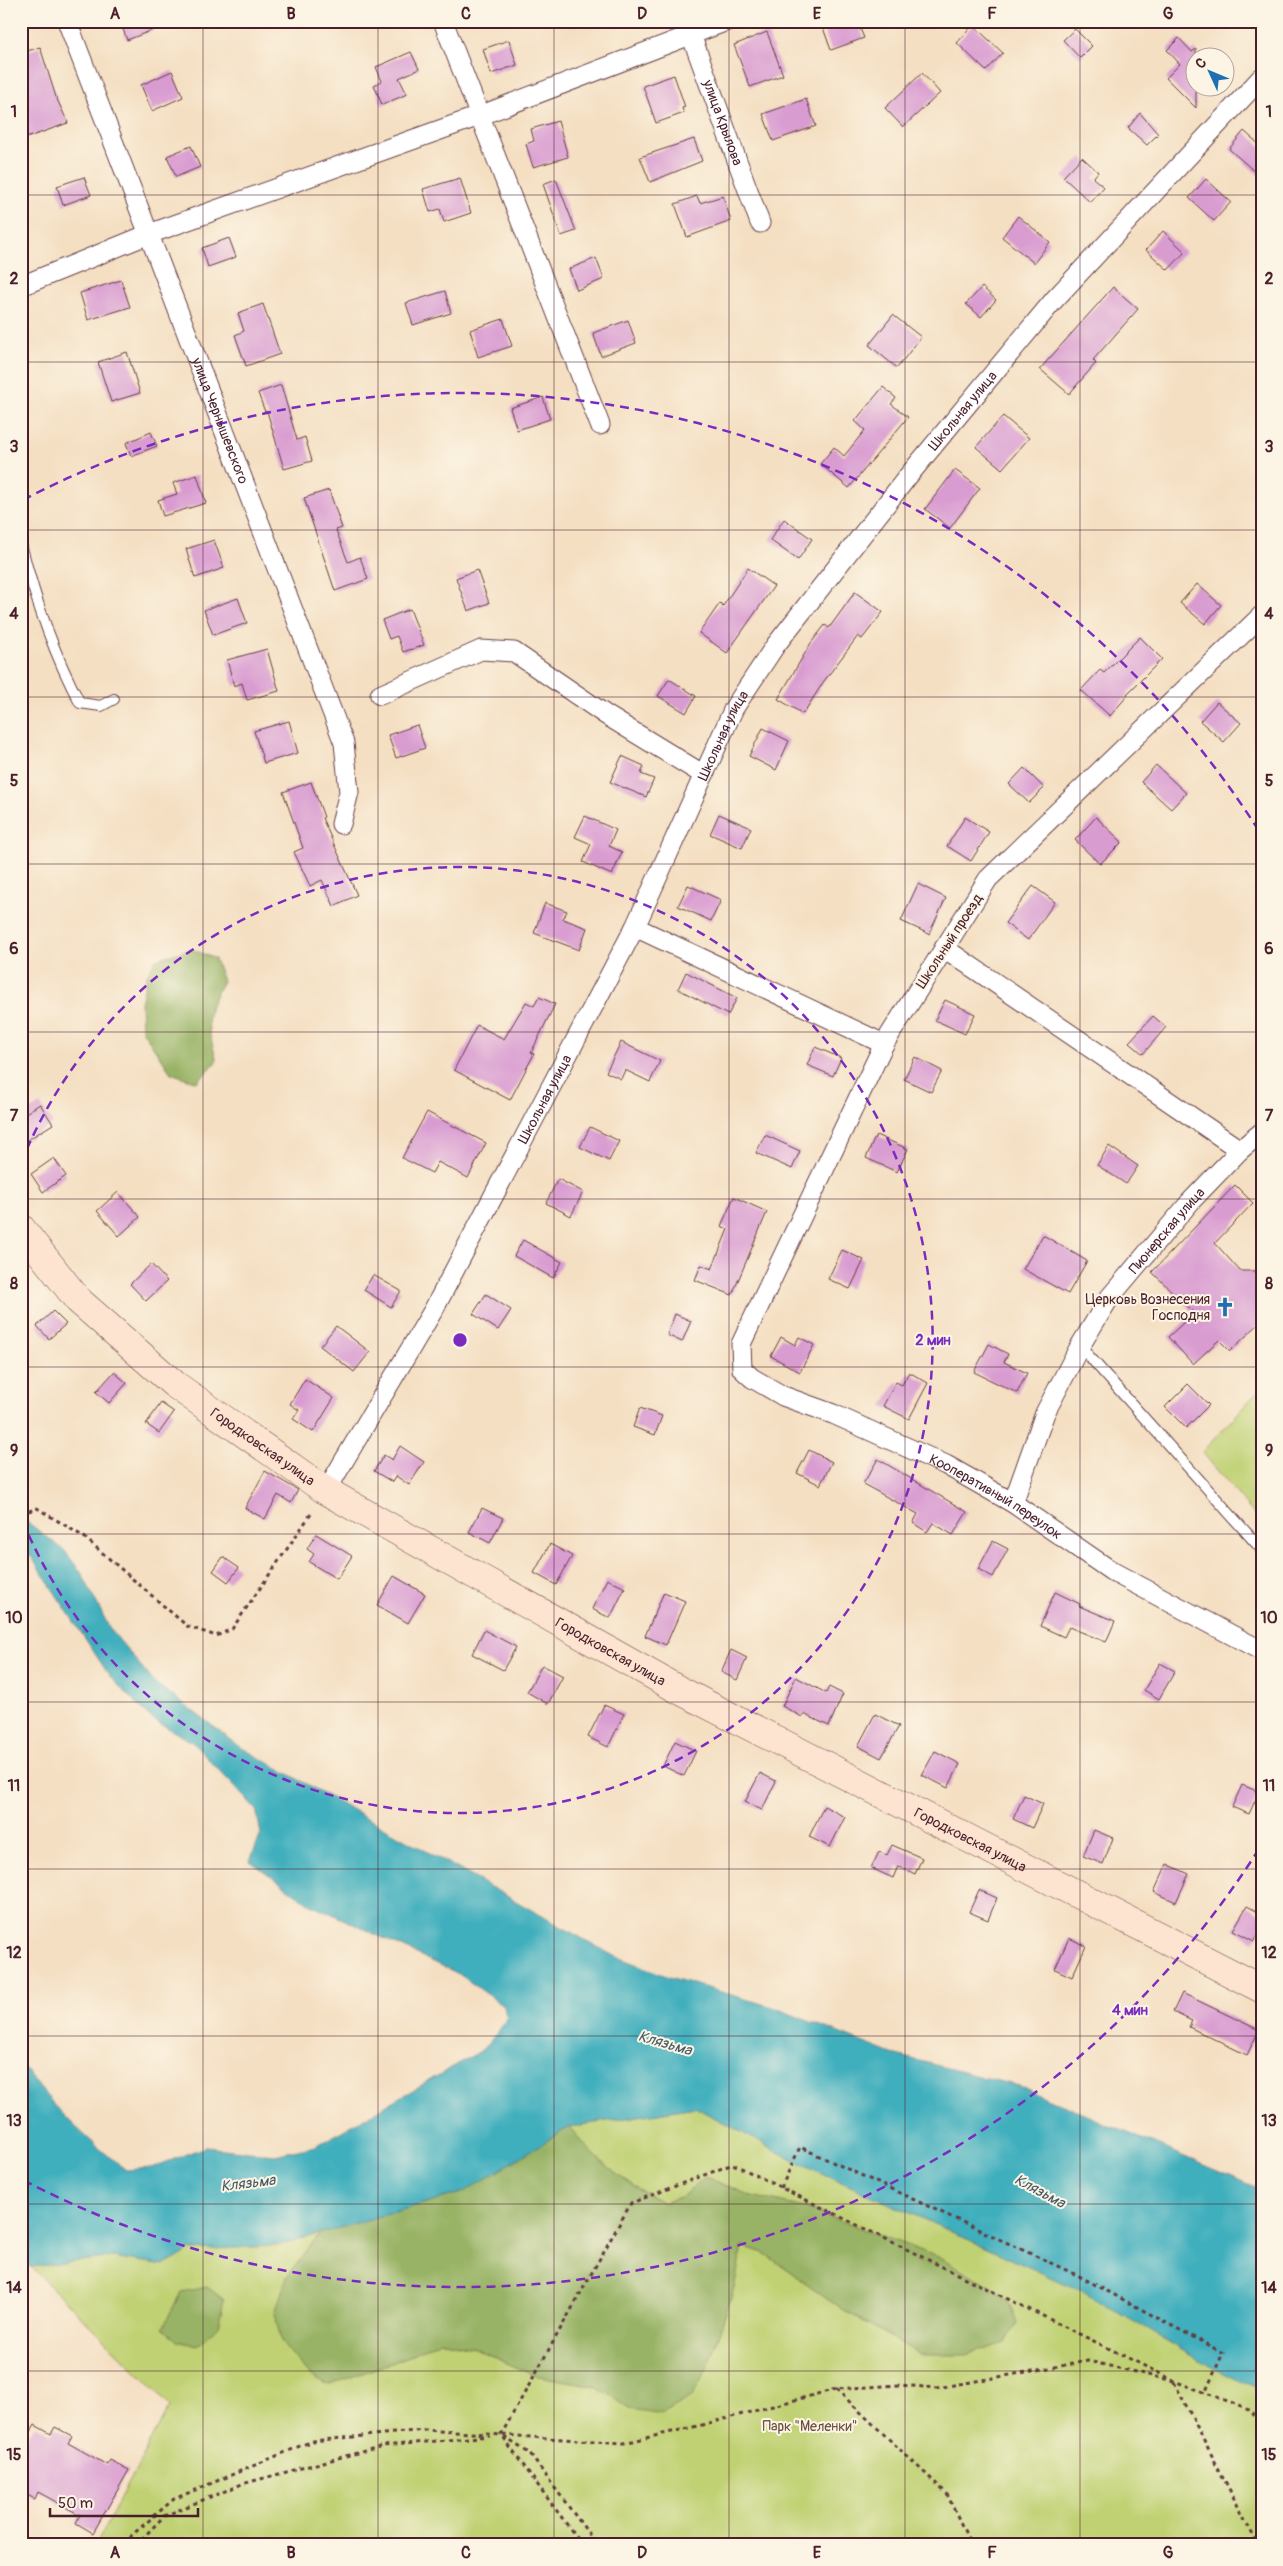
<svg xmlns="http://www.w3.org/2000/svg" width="1283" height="2566" font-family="Pangolin,sans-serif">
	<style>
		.green { fill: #c0d173; stroke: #85784f }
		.forest { fill: #98b365; stroke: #716948 }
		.water { fill: #40afbd; stroke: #456774 }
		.building { fill: #d99cd1 }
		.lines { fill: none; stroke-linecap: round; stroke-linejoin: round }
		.service-casing { stroke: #643c42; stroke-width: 12 }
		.minor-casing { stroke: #643c42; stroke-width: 21 }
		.secondary-casing { stroke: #643c42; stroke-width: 29 }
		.path { stroke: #643c42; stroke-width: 3; stroke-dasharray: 4 4; stroke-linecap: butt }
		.service { stroke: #fff; stroke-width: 10 }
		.minor { stroke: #fff; stroke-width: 19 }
		.secondary { stroke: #fde4d1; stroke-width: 28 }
		.grid { fill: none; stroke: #4a1f2b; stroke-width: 1; stroke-opacity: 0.55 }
		.ring { fill: none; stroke: #7b2cbf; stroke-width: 2.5; stroke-dasharray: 9 6 }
		.labels { text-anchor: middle; stroke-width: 4; stroke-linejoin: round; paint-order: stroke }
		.street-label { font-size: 14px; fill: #4a1f2b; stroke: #fcf5e5 }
		.poi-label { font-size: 14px; fill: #4a1f2b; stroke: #fcf5e5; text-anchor: end }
		.park-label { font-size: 14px; fill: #684c3d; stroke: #fcf5e5 }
		.water-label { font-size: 15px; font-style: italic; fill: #465965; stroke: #fcf5e5 }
		.centre { fill: #7b2cbf; stroke: #fcf5e5; stroke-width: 2.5 }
		.ring-label { font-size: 15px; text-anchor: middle; font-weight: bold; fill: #7b2cbf; stroke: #fcf5e5; stroke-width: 4; stroke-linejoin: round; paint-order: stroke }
		.neatline { fill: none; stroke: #4a1f2b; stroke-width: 2 }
		.grid-label { font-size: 16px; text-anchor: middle; font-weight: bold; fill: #4a1f2b }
	</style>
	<rect width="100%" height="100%" fill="#fcf5e5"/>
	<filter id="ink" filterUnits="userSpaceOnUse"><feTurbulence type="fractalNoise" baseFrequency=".02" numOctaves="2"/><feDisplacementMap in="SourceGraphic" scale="10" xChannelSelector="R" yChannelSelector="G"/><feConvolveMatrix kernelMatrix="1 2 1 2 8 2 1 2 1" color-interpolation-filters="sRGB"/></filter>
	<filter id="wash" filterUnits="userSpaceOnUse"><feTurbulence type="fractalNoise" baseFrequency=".0096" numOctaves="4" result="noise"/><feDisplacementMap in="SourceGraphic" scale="20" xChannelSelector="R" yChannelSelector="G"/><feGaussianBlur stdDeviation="1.12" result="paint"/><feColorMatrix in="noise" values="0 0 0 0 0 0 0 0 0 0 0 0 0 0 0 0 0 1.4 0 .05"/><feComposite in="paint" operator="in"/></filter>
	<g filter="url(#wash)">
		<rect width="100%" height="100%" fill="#f4dfc2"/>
		<path class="green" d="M1262 1387V1524L1202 1452Z
			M695 2107 793 2160 1082 2291 1215 2369 1262 2390V2545H230L223 2540 213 2545H96L170 2405 31 2267 113 2257 165 2265 191 2250 276 2246 320 2233 287 2277 307 2373 329 2385 412 2355 439 2340 473 2347 533 2375 596 2386 631 2409 707 2369 734 2288 742 2246 764 2253 844 2310 921 2355 943 2259 809 2209 751 2196 706 2177 683 2196 664 2203C620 2181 601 2164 569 2127Z"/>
		<path class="forest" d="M192 949 215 959 223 981C203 1017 206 1022 217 1061L197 1082 171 1073 142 1030 141 1003 147 975 156 959Z
			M569 2127C601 2164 620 2181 664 2203L683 2196 705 2177 751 2196 809 2209 943 2259 993 2287 1008 2302 1017 2322 1006 2343 966 2355H921L844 2310 764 2253 742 2246 734 2288 707 2369 692 2397 662 2414 631 2409 596 2386 533 2375 473 2347 440 2340 412 2355 329 2385 307 2373 281 2341 275 2312 287 2277 320 2233 464 2192Z
			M207 2287 224 2300 218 2326 198 2346 177 2341 163 2327 181 2292Z"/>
		<path class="water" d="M22 1518 65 1551 82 1574 110 1629 154 1682 242 1748 612 1955 669 1977 773 2007 892 2054 1018 2086 1262 2190V2390L1215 2369 1082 2291 793 2160 695 2107 569 2127 464 2192 276 2246 191 2250 165 2265 113 2257 31 2267 21 2264V2063C51 2106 85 2138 126 2170L151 2168 206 2147 275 2155 316 2146 484 2049 507 2020 504 2006 459 1974 307 1902 250 1861 261 1834 256 1809 192 1742 152 1719 111 1678 21 1541Z"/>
		<g id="blocks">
			<path class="building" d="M120 21H171V23L127 40Z
				M831 21H857L864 38 831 50 822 25Z
				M973 25 1003 53 986 71 957 43Z
				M1075 29 1092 46 1080 58 1063 40Z
				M767 32 783 75 750 87 734 45Z
				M1179 38 1192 52 1196 49V108L1166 78 1180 64 1167 50Z
				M509 40 517 65 491 74 483 49Z
				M40 47 56 97 68 123 26 138 21 125V111L28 108 21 88V53Z
				M411 52 419 69 399 78 407 94 382 105 374 85 382 81 376 67Z
				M172 71 183 97 152 111 141 85Z
				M922 73 940 93 903 127 885 108Z
				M674 75 685 107 682 108 684 113 656 123 643 86Z
				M806 99 816 126 773 141 763 114Z
				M1140 113 1158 134 1147 145 1128 128Z
				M558 121 568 157 533 167 526 144 534 141 531 129Z
				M1244 131 1262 147V178L1229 149Z
				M694 139 702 161 650 182 640 157Z
				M191 146 200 167 176 177 167 156Z
				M1082 157 1098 172 1093 178 1104 187 1090 202 1063 177Z
				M84 177 91 195 63 205 57 186Z
				M460 178 471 213 444 222 440 209 430 212 423 189Z
				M556 179 576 231 561 236 543 184Z
				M1206 179 1231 202 1214 221 1189 198Z
				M697 196 700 203 723 196 731 221 687 237 675 204Z
				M1018 216 1050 242 1034 263 1002 237Z
				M1163 231 1185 252 1168 270 1146 250Z
				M229 238 236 257 208 267 202 248Z
				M596 258 604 279 577 290 569 269Z
				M121 280 130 307 88 320 80 293Z
				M982 287 996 300 981 317 966 304Z
				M1113 287 1138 309 1093 360 1096 363 1069 394 1040 369Z
				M445 291 451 313 413 325 406 303Z
				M263 304 280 354 246 366 235 335 244 331 238 313Z
				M893 315 921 337 897 368 869 345Z
				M503 319 512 346 478 357 470 330Z
				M628 320 636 343 601 356 593 333Z
				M127 352 140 393 111 402 98 362Z
				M281 385 297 440 305 437 312 461 284 469 267 411 265 412 258 393Z
				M883 387 896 398 891 404 908 417 849 488 820 464 834 447 844 456 865 430 855 421Z
				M543 397 550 419 517 430 510 408Z
				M1003 416 1029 438 1002 469 976 447Z
				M151 432 157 446 131 456 126 443Z
				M955 470 980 488 950 528 925 509Z
				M197 475 206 503 163 516 158 500 177 494 173 483Z
				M329 490 342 528 336 530 348 562 360 557 368 579 335 591 304 498Z
				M784 519 812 539 798 560 770 540Z
				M214 540 224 568 195 578 186 549Z
				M748 568 774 586 727 653 699 633 720 603 723 606Z
				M477 570 489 603 468 611 456 578Z
				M1197 584 1221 605 1205 624 1180 603Z
				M855 592 883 612 862 639 858 636 824 681 803 714 778 699 811 643 825 625 829 628Z
				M238 598 247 623 213 635 204 610Z
				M410 609 424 645 403 652 397 636 389 639 382 620Z
				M1140 637 1162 659 1127 694 1128 695 1110 716 1081 690 1100 670 1104 673Z
				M267 649 279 691 247 700 242 683 234 686 227 660Z
				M669 679 696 696 686 713 658 696Z
				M1217 702 1241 723 1224 742 1200 721Z
				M289 721 298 753 264 763 254 731Z
				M417 725 425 748 396 758 388 735Z
				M763 728 789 741 776 770 749 756Z
				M622 756 644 766 641 774 654 779 646 797 610 782Z
				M1156 765 1186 793 1171 809 1141 782Z
				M1024 768 1044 788 1029 803 1009 784Z
				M311 782 324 817 322 818 357 895 334 906 322 880 310 886 294 852 303 848 283 792Z
				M719 814 751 828 742 848 710 834Z
				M585 816 616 830 609 846 622 852 612 875 583 862 591 844 575 837Z
				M965 817 989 832 971 861 947 846Z
				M1096 817 1122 842 1100 864 1075 840Z
				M918 884 946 898 929 934 901 921Z
				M688 885 721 900 711 921 678 906Z
				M1033 886 1055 902 1028 940 1005 923Z
				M545 903 567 911 563 919 587 928 579 950 534 933Z
				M686 972 737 998 728 1015 678 989Z
				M539 997 555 1004 531 1053 534 1054 510 1100 454 1070 477 1025 504 1039 526 1002 534 1006Z
				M945 1000 975 1014 965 1034 935 1020Z
				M1153 1016 1166 1027 1143 1054 1129 1042Z
				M621 1042 660 1061 650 1082 625 1070 621 1079 606 1072Z
				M815 1047 841 1058 833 1076 807 1065Z
				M915 1057 942 1071 931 1092 904 1079Z
				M40 1104 53 1124 21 1144V1116Z
				M427 1112 486 1143 468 1178 438 1162 432 1173 402 1158Z
				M590 1127 619 1141 609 1161 580 1147Z
				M765 1135 800 1151 792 1169 756 1153Z
				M876 1135 908 1149 897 1172 866 1158Z
				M1109 1146 1138 1166 1126 1184 1097 1165Z
				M54 1158 66 1176 43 1192 31 1174Z
				M558 1179 583 1192 571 1216 546 1203Z
				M1235 1185 1253 1203 1215 1243 1240 1271H1255L1262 1276V1321L1230 1351 1219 1340 1193 1364 1168 1337 1194 1313 1152 1272Z
				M118 1192 140 1217 119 1236 97 1211Z
				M734 1197 767 1212 732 1295 695 1280 701 1265 712 1269 728 1229 721 1226Z
				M1043 1235 1087 1261 1068 1294 1023 1269Z
				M523 1240 562 1262 553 1278 514 1256Z
				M842 1250 864 1260 850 1289 828 1279Z
				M151 1264 167 1281 146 1301 130 1284Z
				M373 1275 401 1291 391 1307 364 1290Z
				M486 1294 511 1310 498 1330 473 1314Z
				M53 1311 66 1324 49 1339 37 1326Z
				M675 1314 691 1321 682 1342 667 1335Z
				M336 1326 370 1352 354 1372 320 1346Z
				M781 1337 795 1345 799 1337 814 1345 800 1372 771 1356Z
				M989 1344 1008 1354 1004 1362 1027 1373 1017 1393 974 1372Z
				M114 1372 127 1383 109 1403 96 1392Z
				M909 1372 928 1383 909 1419 883 1406 896 1382 902 1385Z
				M305 1379 334 1398 313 1432 293 1419 299 1410 290 1404Z
				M1188 1384 1209 1405 1186 1428 1165 1407Z
				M161 1403 174 1412 159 1433 146 1424Z
				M640 1408 662 1416 655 1435 633 1427Z
				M400 1446 424 1462 409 1485 396 1476 392 1482 374 1471 384 1455 392 1460Z
				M809 1450 832 1462 820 1485 797 1473Z
				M878 1459 967 1512 953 1535 933 1523 927 1532 913 1523 918 1514 863 1484Z
				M265 1471 298 1490 291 1503 278 1495 265 1519 245 1508Z
				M482 1508 503 1518 490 1543 469 1532Z
				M316 1534 352 1556 337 1579 309 1562 314 1554 307 1549Z
				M993 1541 1008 1549 993 1577 978 1569Z
				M550 1544 572 1556 556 1585 534 1573Z
				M223 1557 239 1568 228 1582 213 1571Z
				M394 1576 425 1594 408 1623 377 1605Z
				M607 1579 625 1588 610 1618 592 1609Z
				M664 1592 685 1601 666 1645 645 1636Z
				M1055 1592 1080 1604 1079 1606 1115 1621 1106 1642 1069 1627 1064 1637 1040 1626Z
				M484 1630 516 1647 503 1670 472 1654Z
				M731 1650 747 1658 737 1680 721 1672Z
				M1160 1663 1175 1671 1159 1699 1144 1690Z
				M542 1665 563 1676 548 1704 527 1692Z
				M796 1677 826 1693 829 1687 843 1694 829 1726 804 1714 802 1717 782 1706Z
				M604 1705 624 1714 608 1747 588 1737Z
				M875 1714 899 1726 881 1758 858 1746Z
				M675 1741 696 1751 684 1776 663 1766Z
				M935 1751 960 1764 948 1788 922 1775Z
				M760 1773 776 1781 762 1810 745 1802Z
				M1242 1785 1259 1792 1249 1814 1232 1807Z
				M1024 1795 1043 1804 1032 1828 1013 1819Z
				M824 1806 845 1817 830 1847 809 1837Z
				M1094 1830 1113 1838 1103 1864 1083 1856Z
				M892 1845 922 1858 915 1874 898 1866 893 1878 871 1868 879 1852 887 1855Z
				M1167 1864 1189 1874 1176 1902 1154 1892Z
				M979 1890 997 1898 988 1920 969 1912Z
				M1247 1906 1262 1914V1928L1254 1941 1233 1930Z
				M1069 1938 1086 1946 1072 1977 1055 1969Z
				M1182 1993 1259 2030 1247 2055 1189 2027 1192 2021 1173 2012Z
				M35 2425 51 2434 55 2427 72 2436 68 2443 107 2465 110 2460 129 2470 93 2533 76 2523 80 2515 38 2492 35 2499 21 2492V2448Z"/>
		</g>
	</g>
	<g filter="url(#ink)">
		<use href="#blocks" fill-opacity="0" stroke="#643c42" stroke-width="1"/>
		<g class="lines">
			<defs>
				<path id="service" d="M21 544C35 599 53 653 80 703L101 706 114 699
					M1080 1346 1262 1550"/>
				<g id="minor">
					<path id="s1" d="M67 21 344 743 349 792 341 824"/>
					<path d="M443 21 600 425"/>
					<path id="s2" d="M686 21 760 223"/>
					<path d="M21 286 149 234 479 116 727 21"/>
					<path id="s3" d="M1262 615 988 879 884 1044 741 1344 742 1369 752 1378 783 1396 833 1414 946 1465 1013 1503 1113 1572 1262 1651"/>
					<path d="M380 695 481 650 514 652 606 715 704 775"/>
					<path d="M635 927 884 1044"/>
					<path d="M944 948 1240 1150"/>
					<path id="s4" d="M326 1491 434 1309 635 927 734 708 775 646 909 475 1054 300 1262 77"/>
					<path id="s5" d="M1013 1503 1045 1413 1080 1346 1110 1297 1191 1201 1240 1150 1262 1132"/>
				</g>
				<g id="secondary">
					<path id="s6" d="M21 1228 78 1300 174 1384 326 1491 679 1690 1262 1989"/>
				</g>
			</defs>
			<use href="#service" class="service-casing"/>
			<use href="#minor" class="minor-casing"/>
			<use href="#secondary" class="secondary-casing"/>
			<path class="path" d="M21 1514 37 1508 84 1537 187 1626 216 1636 232 1629 313 1511
				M781 2188 800 2147 1079 2276 1223 2353 1205 2393
				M1174 2382 1258 2545
				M836 2389 947 2494 971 2545
				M504 2437 529 2453 597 2545
				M126 2545 132 2535 174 2499 312 2441 425 2430 624 2443 702 2425 836 2389 899 2385 937 2388 1088 2361 1174 2381 1249 2409 1262 2422
				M136 2545 164 2516 242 2484 383 2446 490 2436
				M582 2545 501 2435 631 2203 733 2164 1169 2378"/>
			<use href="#service" class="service"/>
			<use href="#minor" class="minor"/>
			<use href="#secondary" class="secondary"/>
		</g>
	</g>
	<path class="grid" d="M203 21V2545M378 21V2545M554 21V2545M729 21V2545M905 21V2545M1080 21V2545M21 195H1262M21 362H1262M21 530H1262M21 697H1262M21 864H1262M21 1032H1262M21 1199H1262M21 1367H1262M21 1534H1262M21 1702H1262M21 1869H1262M21 2036H1262M21 2204H1262M21 2371H1262"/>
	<g class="ring">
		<path d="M21 1163A473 473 0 1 1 21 1517"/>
		<path d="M1259 1849A947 947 0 0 1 23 2180M23 500A947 947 0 0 1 1259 831"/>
	</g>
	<defs>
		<symbol id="church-bare" viewBox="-9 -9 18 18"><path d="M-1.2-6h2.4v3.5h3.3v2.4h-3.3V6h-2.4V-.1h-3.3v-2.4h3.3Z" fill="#1f6fb2" stroke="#fcf5e5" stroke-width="2.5" paint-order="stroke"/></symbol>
	</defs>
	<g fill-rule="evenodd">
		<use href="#church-bare" x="1211" y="1293" width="28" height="28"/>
	</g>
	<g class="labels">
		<g class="street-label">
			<text dy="5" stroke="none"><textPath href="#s2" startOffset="108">улица Крылова</textPath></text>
			<text dy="5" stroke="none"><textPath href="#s4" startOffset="1259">Школьная улица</textPath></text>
			<text dy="5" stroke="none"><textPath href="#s1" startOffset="428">улица Чернышевского</textPath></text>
			<text dy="5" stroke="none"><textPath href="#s4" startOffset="854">Школьная улица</textPath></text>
			<text transform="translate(949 941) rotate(-57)" y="5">Школьный проезд</text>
			<text dy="5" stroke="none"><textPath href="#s4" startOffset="449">Школьная улица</textPath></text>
			<text dy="5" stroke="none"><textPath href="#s5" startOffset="316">Пионерская улица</textPath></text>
			<text dy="5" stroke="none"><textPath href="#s6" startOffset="328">Городковская улица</textPath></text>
			<text dy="5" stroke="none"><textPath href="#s3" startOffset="1218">Кооперативный переулок</textPath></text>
			<text dy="5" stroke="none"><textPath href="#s6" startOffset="732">Городковская улица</textPath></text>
			<text dy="5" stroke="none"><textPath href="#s6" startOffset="1138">Городковская улица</textPath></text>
		</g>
		<g class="poi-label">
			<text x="1210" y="1304">Церковь Вознесения<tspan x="1210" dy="16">Господня</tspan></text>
		</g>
		<g class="park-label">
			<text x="810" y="2431">Парк "Меленки"</text>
		</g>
		<g class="water-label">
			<text transform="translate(665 2043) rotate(16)" y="5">Клязьма</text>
			<text transform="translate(248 2183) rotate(-7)" y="5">Клязьма</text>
			<text transform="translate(1040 2191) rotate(28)" y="5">Клязьма</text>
		</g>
	</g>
	<circle cx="460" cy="1340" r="8" class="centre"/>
	<g class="ring-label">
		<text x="933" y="1345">2 мин</text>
		<text x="1130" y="2015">4 мин</text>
	</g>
	<rect width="1283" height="2566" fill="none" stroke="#fcf5e5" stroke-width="55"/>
	<g transform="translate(1210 72) rotate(314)"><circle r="24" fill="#fcf5e5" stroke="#b59f9b"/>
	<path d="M0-4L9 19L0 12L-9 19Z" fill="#1f6fb2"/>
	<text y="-8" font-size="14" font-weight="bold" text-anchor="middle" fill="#4a1f2b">С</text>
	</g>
	<path d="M50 2508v8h148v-8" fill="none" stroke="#4a1f2b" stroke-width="2.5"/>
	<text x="58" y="2508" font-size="15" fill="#4a1f2b" stroke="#fcf5e5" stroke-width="4" paint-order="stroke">50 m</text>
	<rect x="28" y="28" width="1228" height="2510" class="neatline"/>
	<g class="grid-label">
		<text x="115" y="19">A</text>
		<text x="291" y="19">B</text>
		<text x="466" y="19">C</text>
		<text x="642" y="19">D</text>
		<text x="817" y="19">E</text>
		<text x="992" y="19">F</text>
		<text x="1168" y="19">G</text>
		<text x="14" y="117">1</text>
		<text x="1269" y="117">1</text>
		<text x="14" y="284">2</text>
		<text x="1269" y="284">2</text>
		<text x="14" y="452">3</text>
		<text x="1269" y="452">3</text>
		<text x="14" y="619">4</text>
		<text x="1269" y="619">4</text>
		<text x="14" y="786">5</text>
		<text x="1269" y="786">5</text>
		<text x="14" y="954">6</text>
		<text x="1269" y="954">6</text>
		<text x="14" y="1121">7</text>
		<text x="1269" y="1121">7</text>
		<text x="14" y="1289">8</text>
		<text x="1269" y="1289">8</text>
		<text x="14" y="1456">9</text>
		<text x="1269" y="1456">9</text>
		<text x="14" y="1623">10</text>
		<text x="1269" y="1623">10</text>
		<text x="14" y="1791">11</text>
		<text x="1269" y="1791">11</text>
		<text x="14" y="1958">12</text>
		<text x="1269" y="1958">12</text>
		<text x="14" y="2126">13</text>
		<text x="1269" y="2126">13</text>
		<text x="14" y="2293">14</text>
		<text x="1269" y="2293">14</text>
		<text x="14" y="2460">15</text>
		<text x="1269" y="2460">15</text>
		<text x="115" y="2558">A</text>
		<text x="291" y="2558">B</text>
		<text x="466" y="2558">C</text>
		<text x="642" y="2558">D</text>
		<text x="817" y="2558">E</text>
		<text x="992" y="2558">F</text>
		<text x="1168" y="2558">G</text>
	</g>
</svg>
